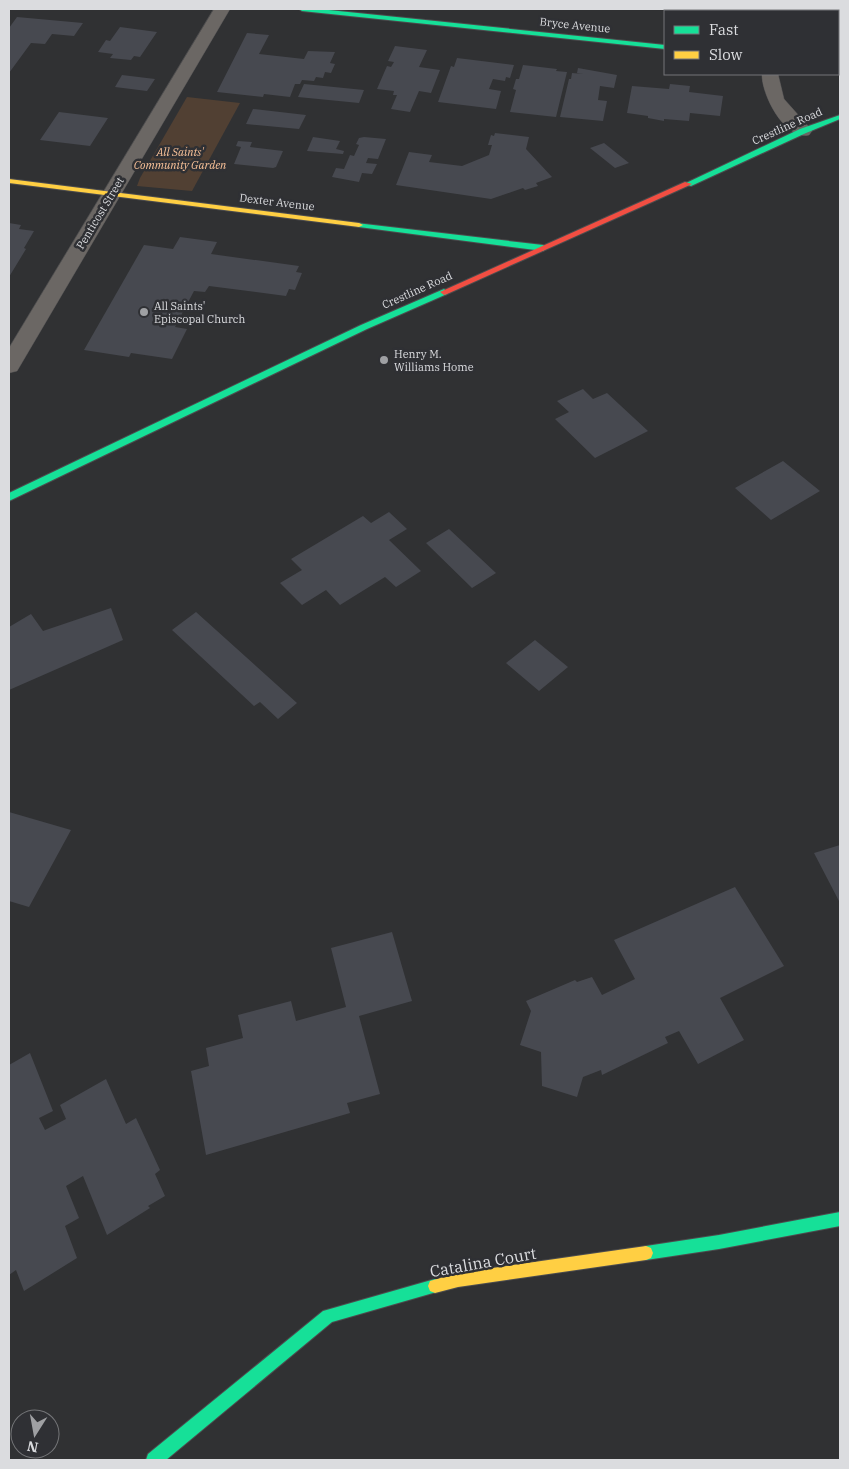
<svg xmlns="http://www.w3.org/2000/svg" width="849" height="1469" font-family="'IBM Plex Serif',serif">
	<style>
		.green { fill: #514033 }
		.building { fill: #474950 }
		.lines { fill: none; stroke-linecap: round; stroke-linejoin: round }
		.street-casing { stroke: #4c4c4e; stroke-width: 1 }
		.fast-casing { stroke: #4c4c4e; stroke-width: 2 }
		.slow-casing { stroke: #4c4c4e; stroke-width: 2 }
		.jam-casing { stroke: #4c4c4e; stroke-width: 2 }
		.street { fill: #6b6764; fill-rule: evenodd }
		.fast { fill: #16e098; fill-rule: evenodd }
		.slow { fill: #ffcf43; fill-rule: evenodd }
		.jam { fill: #f24e42; fill-rule: evenodd }
		.poi-dot { fill: #9fa0a3; stroke: #2f3034; stroke-width: 2 }
		.labels { text-anchor: middle; stroke-width: 5; stroke-linejoin: round; paint-order: stroke }
		.far-street-label { font-size: 11px; fill: #dbdcdf; stroke: #2f3034 }
		.far-park-label { font-size: 11px; font-style: italic; fill: #fbc399; stroke: #2f3034 }
		.far-poi-label { font-size: 11px; fill: #dbdcdf; stroke: #2f3034; text-anchor: start }
		.near-street-label { font-size: 16px; fill: #dbdcdf; stroke: #2f3034 }
	</style>
	<rect width="100%" height="100%" fill="#303133"/>
	<path class="green" d="M187 97 240 103 192 191 137 186 140 178Z"/>
	<path class="building" d="M819 9H840V30H838V11H819Z
		M17 17 83 23 74 36 52 34 45 44 31 43 9 73V28Z
		M120 27 157 32 140 57 134 56 131 60 110 58 113 54 98 52 106 40 110 41Z
		M247 33 269 35 259 54 304 59 308 51 335 52 330 63 335 64 331 73 325 72 323 78 316 77 314 81 302 80 300 84H295L290 97 264 94 263 97 217 92Z
		M395 46 427 50 419 67 440 70 431 93 419 91 410 112 391 109 397 95H393L394 91 377 89 387 66 391 67 394 62 388 61Z
		M457 58 514 65 510 78 506 77 505 81 493 79 489 89 501 91 496 109 438 102 451 66 454 67Z
		M523 65 557 69 556 71 567 72 556 117 510 112 516 90 513 89 516 79H519Z
		M578 68 617 75 614 88 600 86 598 100 607 101 603 121 560 117 569 79H571L572 73 583 74 577 73Z
		M122 75 155 79 147 91 115 87Z
		M304 84 364 90 359 103 298 97Z
		M670 84 690 86 689 92 723 96 720 116 690 113 689 121 664 119V121L648 118V116L627 113 632 86 669 89Z
		M253 109 306 115 299 129 246 124Z
		M59 112 108 118 90 146 40 140Z
		M495 133 529 137 526 149 552 177 536 183 538 186 525 190 523 188 491 199 396 185 409 152 432 155 429 162 462 166 489 155 492 145H488L491 135 494 136Z
		M313 137 340 141 336 149 344 151 343 154 307 151Z
		M364 137 386 139 378 159 368 158 366 163 377 164 372 174 362 173 359 182 332 177 336 168 344 169 350 155 354 156 359 145 356 144 359 138Z
		M238 141 252 142 250 147 283 151 276 167 273 168 234 164 241 147 236 146Z
		M604 143 629 163 615 168 590 148Z
		M9 223 21 225 19 229 34 231 24 248 26 249 9 277Z
		M180 237 217 242 211 254 299 266 296 272 302 273 295 290 289 289 286 296 209 286 205 292 194 291 175 327 187 329 172 359 131 353 129 357 84 350 144 245 173 249Z
		M583 389 593 399 607 393 648 431 595 458 555 419 569 412 557 401Z
		M783 461 820 491 771 520 735 488Z
		M389 512 407 529 389 540 421 571 396 587 385 577 340 605 326 590 302 605 280 583 302 570 291 559 363 516 371 523Z
		M449 529 496 573 472 588 426 543Z
		M111 608 123 640 9 690V627L31 614 43 631Z
		M196 612 297 703 278 719 260 702 254 706 172 630Z
		M535 640 568 667 539 691 506 663Z
		M9 812 71 830 29 907 9 901Z
		M840 845V903L814 853Z
		M735 887 784 966 720 998 744 1040 698 1064 679 1031 665 1037 668 1043 602 1075 601 1070 583 1077 577 1097 542 1086 541 1052 520 1045 531 1011 526 1001 575 980 577 982 592 977 602 995 635 979 614 940Z
		M392 932 412 1001 359 1016 380 1094 347 1103 350 1113 206 1155 191 1071 209 1066 206 1048 243 1038 238 1015 291 1001 296 1021 346 1007 331 948Z
		M30 1053 53 1111 39 1118 45 1130 66 1119 60 1105 106 1079 126 1124 136 1118 160 1170 155 1174 165 1196 148 1206 150 1208 107 1235 83 1176 66 1186 79 1218 65 1226 77 1258 24 1291 16 1270 9 1275V1065Z"/>
	<g class="lines">
		<defs>
			<path id="street" d="M214 9H230L20 366 17 371 9 373V348Z
				M766 9H782V11H766Z
				M762 74H778L784 99 809 127 812 131 809 135C785 141 761 94 762 74Z"/>
			<path id="fast" d="M299 9H319L665 45V49L302 11Z
				M838 58H840V63H838Z
				M840 115V119L806 133 691 186 684 184 800 129Z
				M356 223 543 245 547 248 543 251 359 227 355 225Z
				M444 289 448 292 447 294 367 329 9 501V493L361 325Z
				M840 1212V1226L719 1249 646 1260 641 1258 639 1253 641 1248 646 1246 719 1235Z
				M435 1279 440 1281 442 1286 440 1291 332 1322 166 1460H146L148 1454 323 1311Z"/>
			<path id="slow" d="M9 179 359 223 363 225 359 227 9 183Z
				M646 1246 651 1248 653 1253 651 1258 646 1260 458 1287 435 1293 430 1291 428 1286 430 1281 458 1273Z"/>
			<path id="jam" d="M685 182 692 184 447 294 444 295 440 292Z"/>
		</defs>
		<use href="#street" class="street-casing"/>
		<use href="#fast" class="fast-casing"/>
		<use href="#slow" class="slow-casing"/>
		<use href="#jam" class="jam-casing"/>
		<use href="#street" class="street"/>
		<use href="#fast" class="fast"/>
		<use href="#slow" class="slow"/>
		<use href="#jam" class="jam"/>
	</g>
	<g class="poi-dot">
		<circle cx="144" cy="312" r="5"/>
		<circle cx="384" cy="360" r="5"/>
	</g>
	<g class="labels">
		<g class="far-street-label">
			<text transform="translate(575 25) rotate(6)" y="4">Bryce Avenue</text>
			<text transform="translate(787 126) rotate(-24)" y="4">Crestline Road</text>
			<text transform="translate(277 202) rotate(7)" y="4">Dexter Avenue</text>
			<text transform="translate(100 213) rotate(-59)" y="4">Penticost Street</text>
			<text transform="translate(417 290) rotate(-24)" y="4">Crestline Road</text>
		</g>
		<g class="far-park-label">
			<text x="180" y="156">All Saints'<tspan x="180" dy="13">Community Garden</tspan></text>
		</g>
		<g class="far-poi-label">
			<text x="154" y="310">All Saints'<tspan x="154" dy="13">Episcopal Church</tspan></text>
			<text x="394" y="358">Henry M.<tspan x="394" dy="13">Williams Home</tspan></text>
		</g>
		<g class="near-street-label">
			<text transform="translate(483 1262) rotate(-10)" y="6">Catalina Court</text>
		</g>
	</g>
	<rect width="849" height="1469" fill="none" stroke="#dbdcdf" stroke-width="20"/>
	<rect x="664" y="10" width="175" height="65" fill="#2f3034" stroke="#747578"/>
	<rect x="674" y="26" width="25" height="8" fill="#16e098" stroke="#747578"/>
	<text x="709" y="35" font-size="15" fill="#dbdcdf">Fast</text>
	<rect x="674" y="51" width="25" height="8" fill="#ffcf43" stroke="#747578"/>
	<text x="709" y="60" font-size="15" fill="#dbdcdf">Slow</text>
	<g transform="translate(35 1434) rotate(191)"><circle r="24" fill="#2f3034" stroke="#747578"/>
	<path d="M0-4L9 19L0 12L-9 19Z" fill="#9fa0a3"/>
	<text y="-8" font-size="14" font-weight="bold" text-anchor="middle" fill="#dbdcdf">N</text>
	</g>
</svg>
